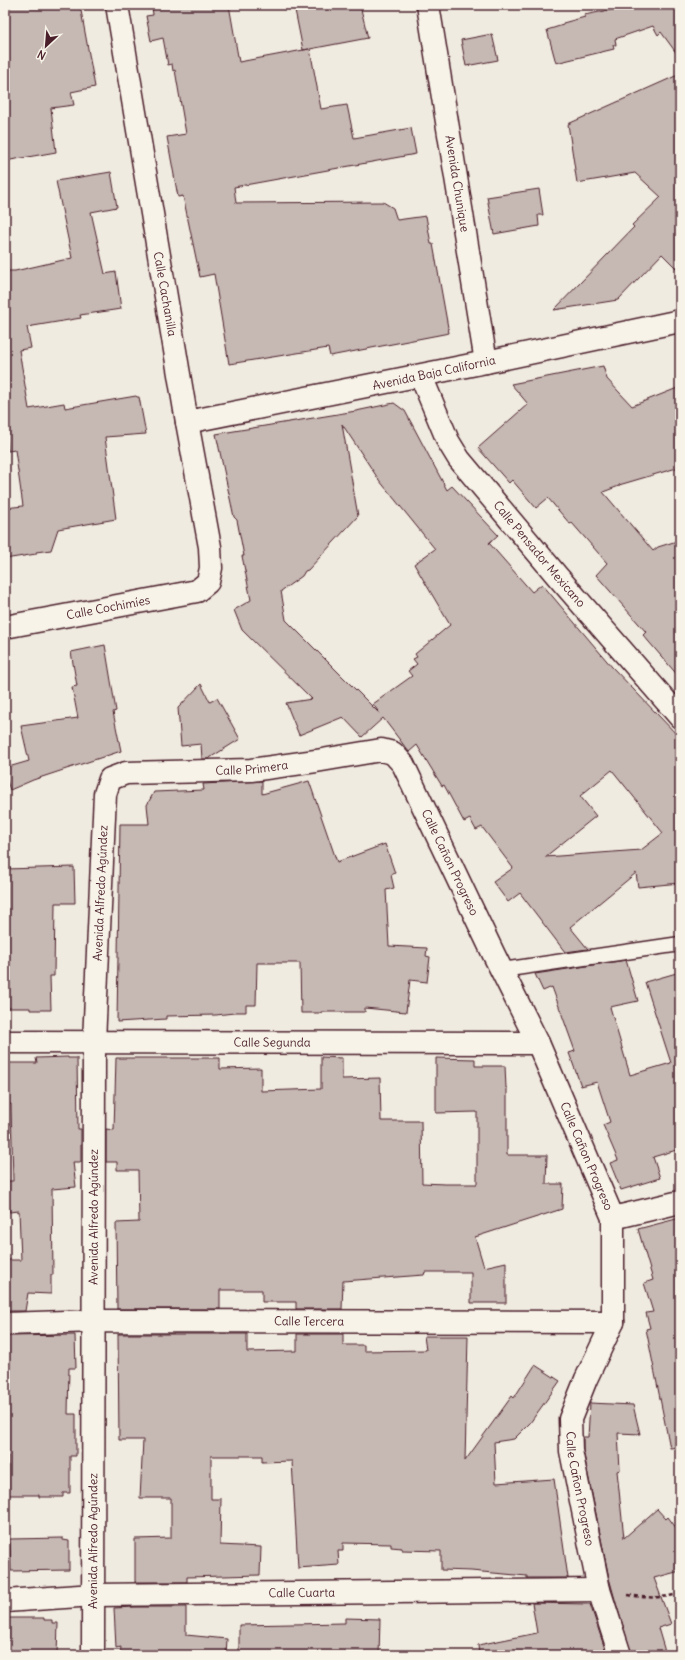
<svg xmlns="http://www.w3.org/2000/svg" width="685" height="1660" font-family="Delius,sans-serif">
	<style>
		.building { fill: #c6b8b3; stroke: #4a1f2b; fill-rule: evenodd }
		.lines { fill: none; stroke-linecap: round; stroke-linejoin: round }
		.lane-casing { stroke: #4a1f2b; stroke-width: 17 }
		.street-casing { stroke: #4a1f2b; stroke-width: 25 }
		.secondary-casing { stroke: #4a1f2b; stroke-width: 25 }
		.path { stroke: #4a1f2b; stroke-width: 2.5; stroke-dasharray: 4 3; stroke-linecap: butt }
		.lane { stroke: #f7f3e8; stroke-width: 14 }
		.street { stroke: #f7f3e8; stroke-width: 22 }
		.secondary { stroke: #f7f3e8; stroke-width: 22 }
		.labels { text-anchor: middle; stroke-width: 3; stroke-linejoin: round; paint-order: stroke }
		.street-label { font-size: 12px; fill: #4a1f2b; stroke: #f7f3e8 }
	</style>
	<rect width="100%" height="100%" fill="#f0ebe0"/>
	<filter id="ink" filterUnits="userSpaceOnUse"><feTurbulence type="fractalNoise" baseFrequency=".025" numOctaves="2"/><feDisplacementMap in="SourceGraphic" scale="8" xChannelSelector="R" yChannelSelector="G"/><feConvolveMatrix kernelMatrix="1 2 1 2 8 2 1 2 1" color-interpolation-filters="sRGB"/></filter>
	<g filter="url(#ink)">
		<path class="building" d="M5 5H80L95 87 71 92 74 105 51 108 56 152 5 161Z
			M152 5H229L239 62 309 49 303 50 294 5H360L368 38 310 49 321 109 347 105 354 138 411 128 416 154 234 187 236 203 383 202 393 208 397 220 426 216 431 244H433L449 333 330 356 328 348 229 364 214 274 200 277 183 196 178 197 167 137 186 134 175 70 173 71 172 64 168 65 163 38 151 41 146 16 153 15Z
			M636 5H680V58L661 32 658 35 653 26 615 39 616 45H613L614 49 556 63 547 30 563 25V23L585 17 584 15Z
			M492 34 498 60 466 66 461 40Z
			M680 74V272L662 254 618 300 554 310 634 227 632 225 661 197 635 173 577 183 568 124Z
			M111 172 117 207 91 212 105 274 116 272 121 309 80 315 81 318 27 327 31 348 19 350 29 409 64 403 65 408 136 396 137 397H139L146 434 105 437 116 519 58 529 51 550 36 552V554L5 559V508L23 506 15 450 8 451 5 429V271H15L72 258 56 181Z
			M539 189 543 215H538L539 226 494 234 487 197Z
			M603 366 607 379 632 406 680 387V467L619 485V486L603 492 653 551 658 547 680 540V678L643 635 646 632 596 575 607 563 572 523 570 524 548 498 536 508 512 480 509 483 478 448 528 404 511 384Z
			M394 403 405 411 447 490 452 486 498 535 489 543 532 592 542 584 612 667 680 738V883L638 887 636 873 570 927 588 949 565 952 520 893 508 902 493 882 513 868 482 827 476 830 470 819 464 822 444 785 442 786 417 745 409 752 383 718 362 737 343 717 299 735 286 703 312 699 242 630 234 610 251 600 242 556H244L237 520 234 517 216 434 356 411ZM342 424 379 480 435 549 414 564 450 625 415 654 417 657 413 659 417 664 408 671 412 676 373 704 380 714 286 620 281 591 302 576 305 571 308 570 358 516ZM612 770 663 833 641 850 545 857 596 816 580 796Z
			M105 645 116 711 113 712 121 751 33 780 10 790 5 775V768L29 761 21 726 78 718 72 687 77 686 71 652Z
			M201 684 210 702 217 698 240 739 208 759H202L201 744 181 746 178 708Z
			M262 781V794L309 781 337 862 385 844 395 873 391 875 394 888 386 890 389 946 427 948 426 956 430 957 427 982 410 980 406 1012 365 1008V1012H321V1013H301L300 963H257L256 1005H246V1012H235L234 1013 216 1015 166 1016V1019L117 1022 120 824H149L147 805 154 792 204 790 203 784Z
			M74 867 75 903H55L54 976H50L51 1010H30V1008H5V869Z
			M626 960 638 1001 610 1007 630 1075 671 1063 645 982 680 972V1149L653 1157 660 1178 621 1190 610 1163 618 1160 603 1125 610 1122 597 1082 581 1086 569 1053 575 1051 552 987 543 991 535 974Z
			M68 1057V1058H77L78 1129H81V1162H73L76 1187 52 1189 53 1275H51V1294L28 1293 25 1311H5V1260H21L19 1211 9 1212 8 1181H13L11 1104H5V1063H37L36 1058Z
			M321 1057 342 1058V1079L380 1078 381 1121H421L422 1183 445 1184H477V1112L436 1113V1058L475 1059V1066H505L506 1088H507V1155H547L546 1184H563L562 1209 475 1237 484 1267 506 1262V1303H471V1272H425L424 1275 343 1281 342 1309H296V1302H262V1290H220V1309H117L116 1223 139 1222 138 1170H117V1162H106V1129L114 1130 116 1058H220V1069L261 1068V1091L321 1089Z
			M680 1218V1447L670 1448 646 1329 650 1328 646 1313 653 1312 644 1283 653 1280 638 1229Z
			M118 1334H247V1352L297 1351V1334H343V1345H364V1351L426 1350 424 1336H468L465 1461 512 1396 514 1398 535 1365 560 1381 530 1423 514 1439 494 1442 496 1483 554 1479 568 1578H527V1576L471 1571 441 1570V1551L402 1550V1548L391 1547V1544L343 1543V1551H338L339 1565 298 1568 292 1461 262 1462V1456H211V1499H221L220 1545 261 1547 260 1575 187 1577V1582H135V1539L171 1538V1498H140L143 1440H119Z
			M75 1335 76 1368H69L68 1414H76V1456H70V1493H63V1497H39V1495H8V1456H5V1336Z
			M590 1403 633 1405 640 1434 618 1433 620 1470 617 1471 624 1538 657 1509 666 1519 668 1517 680 1533V1571L654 1578 671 1624 658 1628 666 1655H632L616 1603 609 1578 583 1450V1437H588Z
			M63 1538V1540L69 1541V1570L11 1571 10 1539Z
			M532 1603 590 1604 607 1655H479L478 1645 537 1633Z
			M135 1607H186V1635L227 1639 226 1655H120L121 1647 116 1648 114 1608Z
			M5 1618H44V1620H52V1623H58L57 1655H5Z
			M345 1618 380 1619 379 1655H239V1625L345 1623Z"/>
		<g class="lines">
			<defs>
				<path id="lane" d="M502 970 680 944"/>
				<g id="street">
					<path id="s1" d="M421 376 448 441 459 459 558 577 680 717"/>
					<path d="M187 422 486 362"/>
					<path id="s2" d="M5 627 197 591 208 582 211 568 210 547 187 422 117 5"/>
					<path id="s3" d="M5 1042 538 1043"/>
					<path d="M613 1218 680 1202"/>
					<path id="s4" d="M5 1324 95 1321 613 1322"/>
					<path id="s5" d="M5 1601 94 1595 599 1590"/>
					<path id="s6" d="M93 1655 94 1042 105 794 110 779 126 773 251 770 316 761 381 750 393 753 403 764 494 955 538 1043 613 1218V1322L586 1379 570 1419 571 1451 599 1590 620 1655"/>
				</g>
				<g id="secondary">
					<path id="s7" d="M428 5 486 362 680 321"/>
				</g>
			</defs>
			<use href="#lane" class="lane-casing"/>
			<use href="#street" class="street-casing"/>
			<use href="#secondary" class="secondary-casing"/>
			<path class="path" d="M628 1595C645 1598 663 1599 680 1593"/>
			<use href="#lane" class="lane"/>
			<use href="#street" class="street"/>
			<use href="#secondary" class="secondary"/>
		</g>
	</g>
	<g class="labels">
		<g class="street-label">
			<text dy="4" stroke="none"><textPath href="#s7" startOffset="181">Avenida Chunique</textPath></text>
			<text transform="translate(165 294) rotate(80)" y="4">Calle Cachanilla</text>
			<text transform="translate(434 373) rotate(-12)" y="4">Avenida Baja California</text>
			<text dy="4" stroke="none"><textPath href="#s1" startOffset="216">Calle Pensador Mexicano</textPath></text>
			<text dy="4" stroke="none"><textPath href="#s2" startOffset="105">Calle Cochimíes</textPath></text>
			<text dy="4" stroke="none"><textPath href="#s6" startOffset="1020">Calle Primera</textPath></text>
			<text dy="4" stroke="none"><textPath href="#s6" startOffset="1287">Calle Cañon Progreso</textPath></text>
			<text dy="4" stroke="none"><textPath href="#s6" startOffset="762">Avenida Alfredo Agúndez</textPath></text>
			<text dy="4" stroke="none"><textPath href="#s3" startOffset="267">Calle Segunda</textPath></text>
			<text dy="4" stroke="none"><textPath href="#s6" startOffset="1611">Calle Cañon Progreso</textPath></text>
			<text dy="4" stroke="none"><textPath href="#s6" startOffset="438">Avenida Alfredo Agúndez</textPath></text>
			<text dy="4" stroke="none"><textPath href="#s4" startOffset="304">Calle Tercera</textPath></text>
			<text dy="4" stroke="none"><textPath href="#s6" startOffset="1959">Calle Cañon Progreso</textPath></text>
			<text dy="4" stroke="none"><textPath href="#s6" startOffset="114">Avenida Alfredo Agúndez</textPath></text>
			<text dy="4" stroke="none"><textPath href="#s5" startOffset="297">Calle Cuarta</textPath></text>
		</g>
	</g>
	<rect width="685" height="1660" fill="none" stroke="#f7f3e8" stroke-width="20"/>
	<rect x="10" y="10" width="665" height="1640" fill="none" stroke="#4a1f2b" stroke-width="1.5" filter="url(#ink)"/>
	<g transform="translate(46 46) rotate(206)" stroke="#f7f3e8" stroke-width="3" paint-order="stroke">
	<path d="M0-3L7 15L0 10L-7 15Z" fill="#4a1f2b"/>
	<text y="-6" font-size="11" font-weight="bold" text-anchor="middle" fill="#4a1f2b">N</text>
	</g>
</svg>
